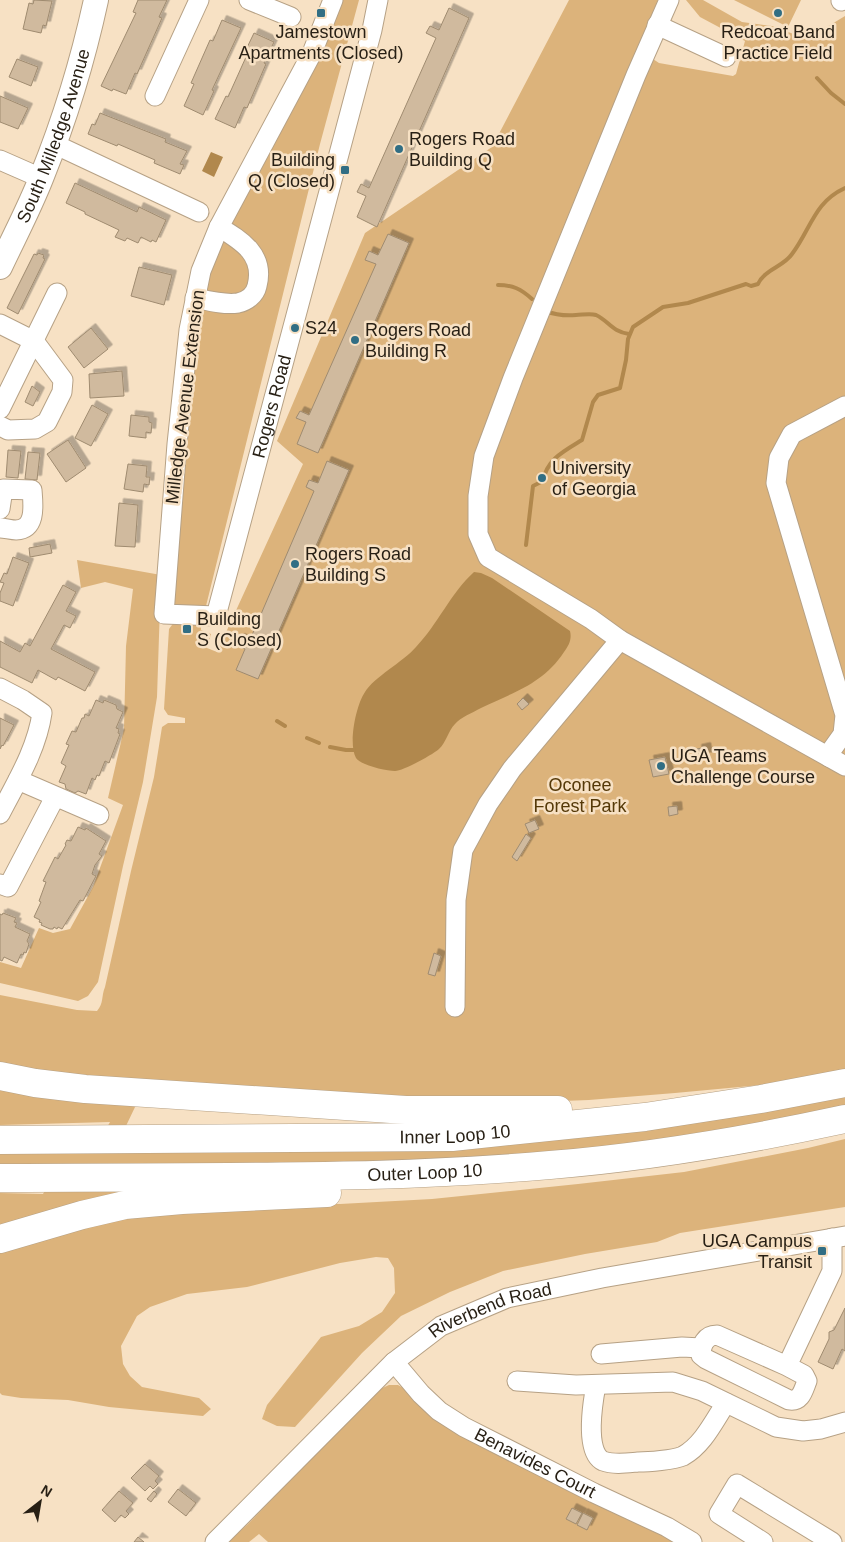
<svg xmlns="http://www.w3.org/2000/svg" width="845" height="1542" font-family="Helvetica,sans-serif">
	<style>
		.green { fill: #dcb37b }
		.water { fill: #b1884d }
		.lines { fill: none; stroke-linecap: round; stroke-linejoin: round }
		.stream { stroke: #b1884d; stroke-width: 4 }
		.building { fill: #d0ba9e; stroke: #9f8b70; filter: url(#shadow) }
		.minor-casing { stroke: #b6a185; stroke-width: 21 }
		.major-casing { stroke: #b6a185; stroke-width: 26 }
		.highway-casing { stroke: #b6a185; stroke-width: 29 }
		.minor { stroke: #fff; stroke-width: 19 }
		.major { stroke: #fff; stroke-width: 24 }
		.highway { stroke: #fff; stroke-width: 28 }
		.poi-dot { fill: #316e84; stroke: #f7e1c4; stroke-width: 2 }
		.labels { text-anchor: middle; stroke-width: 5; stroke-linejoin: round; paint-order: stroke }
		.poi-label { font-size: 18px; fill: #271f14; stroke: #f7e1c4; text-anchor: start }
		.street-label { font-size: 18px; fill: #271f14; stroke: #f7e1c4 }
		.park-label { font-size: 18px; fill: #553908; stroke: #f7e1c4 }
	</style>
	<defs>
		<filter id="shadow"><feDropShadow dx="4.5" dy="-4.5" stdDeviation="0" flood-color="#0004"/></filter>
	</defs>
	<rect width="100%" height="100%" fill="#f7e1c4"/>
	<path class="green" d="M343 0H359L320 144 206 606 204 609 178 607 174 604 193 361 206 282 223 235 323 49Z
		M569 0H658L638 49 659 63 733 76 736 74 745 41 700 17 686 0H703L742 22 772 26 807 39 845 16V1071L761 1085 675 1093 589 1100 482 1104 146 1084 115 1149 845 1091V1109L733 1132 490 1161 137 1166 107 1218 274 1204H340L432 1199 578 1184 684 1172 808 1148 845 1139V1207L680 1233 657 1242 585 1254 503 1271 450 1292 401 1316 362 1353 295 1427 277 1426 262 1419 267 1405 321 1337 359 1326 382 1312 395 1293 394 1268 388 1258 376 1257 340 1263 247 1287 187 1294 150 1307 137 1316 121 1346 123 1364 130 1376 142 1387 199 1398 211 1409 203 1416 109 1407 68 1400 21 1398 2 1395 0 1393V1193L43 1194 57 1168 0 1170V1149H95L110 1122 0 1125V995L77 1010 97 1011C104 1003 101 997 105 987L131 871 154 777 162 727 168 723H185V718L168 715 164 709 169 629 175 621 201 625V630L211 634 207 648 217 652 303 464 277 441 365 233 492 147Z
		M734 0H801L788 27Z
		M77 560 161 575 157 697 143 782 123 866 98 982 88 996 78 1001 0 983V962L21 968 39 928 53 933 70 929 93 887 123 805 108 798 124 729 126 646 133 589 105 582 81 588Z
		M389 1385H398L405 1389 678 1542H268L259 1534 249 1542H228L248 1524 378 1390Z"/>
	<path class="water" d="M211 152 223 157 214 177 202 171Z
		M474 572 481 573 492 578 570 631C572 639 569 645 564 652 543 684 514 692 481 708 472 713 461 717 455 724 448 731 446 743 439 749 432 755 403 771 395 771 386 771 360 765 356 758 348 744 356 705 365 692 374 677 403 662 416 647 438 624 450 594 474 572Z"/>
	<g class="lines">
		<path class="stream" d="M817 78 831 93 845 104
			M498 285C513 285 521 289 532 299
			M545 311C556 315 565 316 576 315 582 315 590 313 596 315 609 321 612 332 629 334
			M526 545 533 486 543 481C547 459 564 451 582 440L593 402 598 395 620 388 626 360 628 339 633 327 663 307 688 303 746 284 751 286 758 284C765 269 783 267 792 254 811 229 814 202 845 188
			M277 721 285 726
			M307 738 319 743
			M330 747 346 750H354"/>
	</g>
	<path class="building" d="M34 0 52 1 46 26 43 25 41 33 23 29 29 3 33 4Z
		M138 0H167L159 17 162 18 137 74 135 73 126 94 113 89 112 91 101 86 136 13 133 12Z
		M449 8 469 18 377 227 357 217 366 196 357 192 361 184 369 188 436 38 426 33 430 26 439 30Z
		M222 20 241 28 212 90 214 91 203 115 184 106 194 84 191 83 210 40 213 41Z
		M254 33 274 42 264 63 266 64 247 108 244 107 235 128 215 119 226 96 228 97 246 57 243 56Z
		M17 59 38 67 31 86 9 77Z
		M0 96 28 108 18 129 0 122Z
		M100 113 166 139 165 142 187 151 180 164 184 165 180 174 154 163 155 160 118 144 117 146 88 134 92 124 95 125Z
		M75 183 137 212 139 207 166 220 156 242 152 240 151 242 141 237 138 243 127 238 125 241 115 237 119 230 85 214V212L66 203Z
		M388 234 409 243 318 453 297 444 306 422 296 418 300 411 309 415 376 264 365 260 369 251 378 255Z
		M38 253 44 255 43 258 45 259 18 314 7 308 34 254 37 255Z
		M139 267 172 275 164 305 131 296Z
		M91 328 108 349 84 368 68 347Z
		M122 371 124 396 90 398 89 374Z
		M32 386 40 392 33 406 25 402Z
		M92 405 108 414 91 446 75 438Z
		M131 415 149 417V422L152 423 151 433 146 432V438L129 436Z
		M68 440 86 468 66 482 47 454Z
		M8 450 21 451 18 478 6 477Z
		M28 452 40 453 37 480 25 479Z
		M327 461 349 470 258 679 236 670 245 649 237 645 240 638 249 642 314 491 306 487 309 480 318 483Z
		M128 464 147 466 146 477H150L149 485 144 484 143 492 124 489Z
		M119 503 138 505 135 547 115 546Z
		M50 544 52 553 30 557 29 548Z
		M13 557 29 563 13 606 0 601V593L4 583 0 582 4 573 7 574Z
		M63 585 76 592 66 611 76 616 70 628 64 625 51 649 95 672 85 691 58 677 56 680 38 670 32 683 0 667V641L20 652 25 643 30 646Z
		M523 698 529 704 522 710 517 704Z
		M96 700 103 703 104 700 116 705 117 709 123 712 116 728 119 729 118 733 120 734 109 763 105 761 99 776 97 775 95 780 92 778 86 794 78 791 75 793 66 789 65 784 59 782 66 766 61 763 69 745 66 744 72 731 76 732 82 718H84L85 714 89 716Z
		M0 718 14 725 3 746 2 745 0 749Z
		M706 747 708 756 699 758 697 749Z
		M665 757 669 774 653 777 649 760Z
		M677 806 678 814 669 816 668 807Z
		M535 820 539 829 529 833 525 824Z
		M78 827 85 830 86 828 106 841 99 854 102 856 95 865 92 874 96 876 83 901 80 900 62 929 58 927 57 929 54 927 53 929H50L41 925 42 923 39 922 40 920 34 917 41 902 39 901 46 882 43 881 55 857 58 859 66 845 65 844 67 840 71 841Z
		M526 834 531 838 517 861 512 857Z
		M3 913 16 918 14 922 17 923 15 927 30 934 27 941 29 944 26 953 24 952 23 955 21 954 17 963 4 957 2 961 0 960V914L2 915Z
		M434 953 441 956 435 976 428 974Z
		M845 1308V1351L842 1349 833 1369 818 1362 829 1339V1332L834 1330Z
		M145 1464 159 1476 155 1481 158 1484 153 1489 150 1486 145 1491 131 1478Z
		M178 1489 196 1503 186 1516 168 1502Z
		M119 1491 133 1503 126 1511 129 1514 125 1518 121 1515 115 1522 102 1510Z
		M154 1491 157 1494 151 1502 147 1499Z
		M572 1508 582 1513 576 1524 566 1519Z
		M583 1513 593 1518 587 1530 577 1525Z
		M138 1537 144 1542H134Z"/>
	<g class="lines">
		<defs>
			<g id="minor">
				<path d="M249 0 291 17"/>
				<path id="s1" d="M333 0 312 53 219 227 201 271 189 330 177 444 164 614 216 616 372 30 378 0"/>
				<path d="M669 0 636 75 513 378 484 456 478 496V534L488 557 591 619 620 640 845 766"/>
				<path d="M841 1 844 0"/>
				<path d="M657 25 726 57"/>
				<path d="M155 96 199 0"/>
				<path d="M54 144 199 212"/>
				<path d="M0 160 41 178"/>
				<path d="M195 298C209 301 224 305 238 303 247 301 255 295 257 286 265 255 242 241 219 227"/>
				<path d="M0 324 34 341 63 380 62 392 47 422 35 429 8 430 0 426"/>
				<path d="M0 409 57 293"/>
				<path d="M0 509 3 489 32 490C33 504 37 529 16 530 11 530 5 528 0 528"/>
				<path d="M0 688 23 700 42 713C37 749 16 783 0 814"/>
				<path d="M829 757 833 748 843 734 845 715 776 483 779 458 792 434 845 406"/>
				<path d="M18 780 99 815"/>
				<path d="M0 884 8 887 55 797"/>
				<path d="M455 1007 456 900 463 850 488 804 512 769 620 640"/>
				<path d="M601 1354 682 1347 701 1348"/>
				<path id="s2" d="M394 1362 421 1394 439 1411 464 1427 594 1493 667 1527 692 1542"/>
				<path d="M787 1366 804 1375 807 1381C803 1391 801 1402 789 1400L706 1359 701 1355C701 1345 705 1335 717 1335L787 1366 832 1271V1238"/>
				<path d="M517 1381 576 1385 673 1382 702 1391 776 1427 803 1431 821 1429 845 1422"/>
				<path d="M596 1385C593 1401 584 1452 603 1461 614 1465 627 1463 638 1462 648 1462 674 1460 683 1456 703 1445 714 1421 726 1403"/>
				<path id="s3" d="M215 1542 394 1362 441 1326 507 1298 602 1278 845 1236"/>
				<path d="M763 1542 719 1514 737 1484 832 1542"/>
			</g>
			<g id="major">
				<path id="s4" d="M0 267C14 237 30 207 42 176 65 119 83 60 96 0"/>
			</g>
			<g id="highway">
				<path d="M0 1076 35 1083 85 1089 406 1110H558"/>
				<path id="s5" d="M0 1140 452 1137 645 1117 761 1099 845 1083"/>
				<path id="s6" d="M0 1178C183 1176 367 1181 550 1165 649 1157 748 1140 845 1119"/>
				<path d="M0 1239 82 1215 125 1205 182 1200 327 1193"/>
			</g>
		</defs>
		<use href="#minor" class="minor-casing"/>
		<use href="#major" class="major-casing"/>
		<use href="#highway" class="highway-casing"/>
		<use href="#minor" class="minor"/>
		<use href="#major" class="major"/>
		<use href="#highway" class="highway"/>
	</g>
	<g class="poi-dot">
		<rect x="316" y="8" width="10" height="10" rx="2.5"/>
		<circle cx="778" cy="13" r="5"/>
		<circle cx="399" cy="149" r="5"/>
		<rect x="340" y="165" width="10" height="10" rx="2.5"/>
		<circle cx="295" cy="328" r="5"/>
		<circle cx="355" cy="340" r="5"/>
		<circle cx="542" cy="478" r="5"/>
		<circle cx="295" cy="564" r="5"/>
		<rect x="182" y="624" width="10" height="10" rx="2.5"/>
		<circle cx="661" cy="766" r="5"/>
		<rect x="817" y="1246" width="10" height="10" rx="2.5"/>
	</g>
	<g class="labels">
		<g class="poi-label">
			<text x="321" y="38" text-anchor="middle">Jamestown<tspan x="321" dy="21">Apartments (Closed)</tspan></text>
			<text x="778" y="38" text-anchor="middle">Redcoat Band<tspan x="778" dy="21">Practice Field</tspan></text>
			<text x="409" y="145">Rogers Road<tspan x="409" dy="21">Building Q</tspan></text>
			<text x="335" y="166" text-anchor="end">Building<tspan x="335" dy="21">Q (Closed)</tspan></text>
			<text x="305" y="334">S24</text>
			<text x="365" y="336">Rogers Road<tspan x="365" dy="21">Building R</tspan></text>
			<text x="552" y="474">University<tspan x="552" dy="21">of Georgia</tspan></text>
			<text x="305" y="560">Rogers Road<tspan x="305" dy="21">Building S</tspan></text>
			<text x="197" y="625">Building<tspan x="197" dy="21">S (Closed)</tspan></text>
			<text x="671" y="762">UGA Teams<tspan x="671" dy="21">Challenge Course</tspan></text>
			<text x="812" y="1247" text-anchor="end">UGA Campus<tspan x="812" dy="21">Transit</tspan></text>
		</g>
		<g class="street-label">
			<text dy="6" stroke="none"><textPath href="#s4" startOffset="142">South Milledge Avenue</textPath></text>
			<text transform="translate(185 397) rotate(-83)" y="6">Milledge Avenue Extension</text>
			<text dy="6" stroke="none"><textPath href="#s1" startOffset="916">Rogers Road</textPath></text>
			<text dy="6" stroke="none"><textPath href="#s5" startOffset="455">Inner Loop 10</textPath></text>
			<text dy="6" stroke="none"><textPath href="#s6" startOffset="425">Outer Loop 10</textPath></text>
			<text dy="6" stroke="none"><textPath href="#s3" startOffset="365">Riverbend Road</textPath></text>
			<text dy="6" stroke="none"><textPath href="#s2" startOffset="176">Benavides Court</textPath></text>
		</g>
		<g class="park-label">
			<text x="580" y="791">Oconee<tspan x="580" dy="21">Forest Park</tspan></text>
		</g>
	</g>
	<g transform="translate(40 1502) rotate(31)" stroke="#f7e1c4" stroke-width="4" paint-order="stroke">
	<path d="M0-4L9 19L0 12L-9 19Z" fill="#271f14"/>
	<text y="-8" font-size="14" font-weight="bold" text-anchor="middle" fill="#271f14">N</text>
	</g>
</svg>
